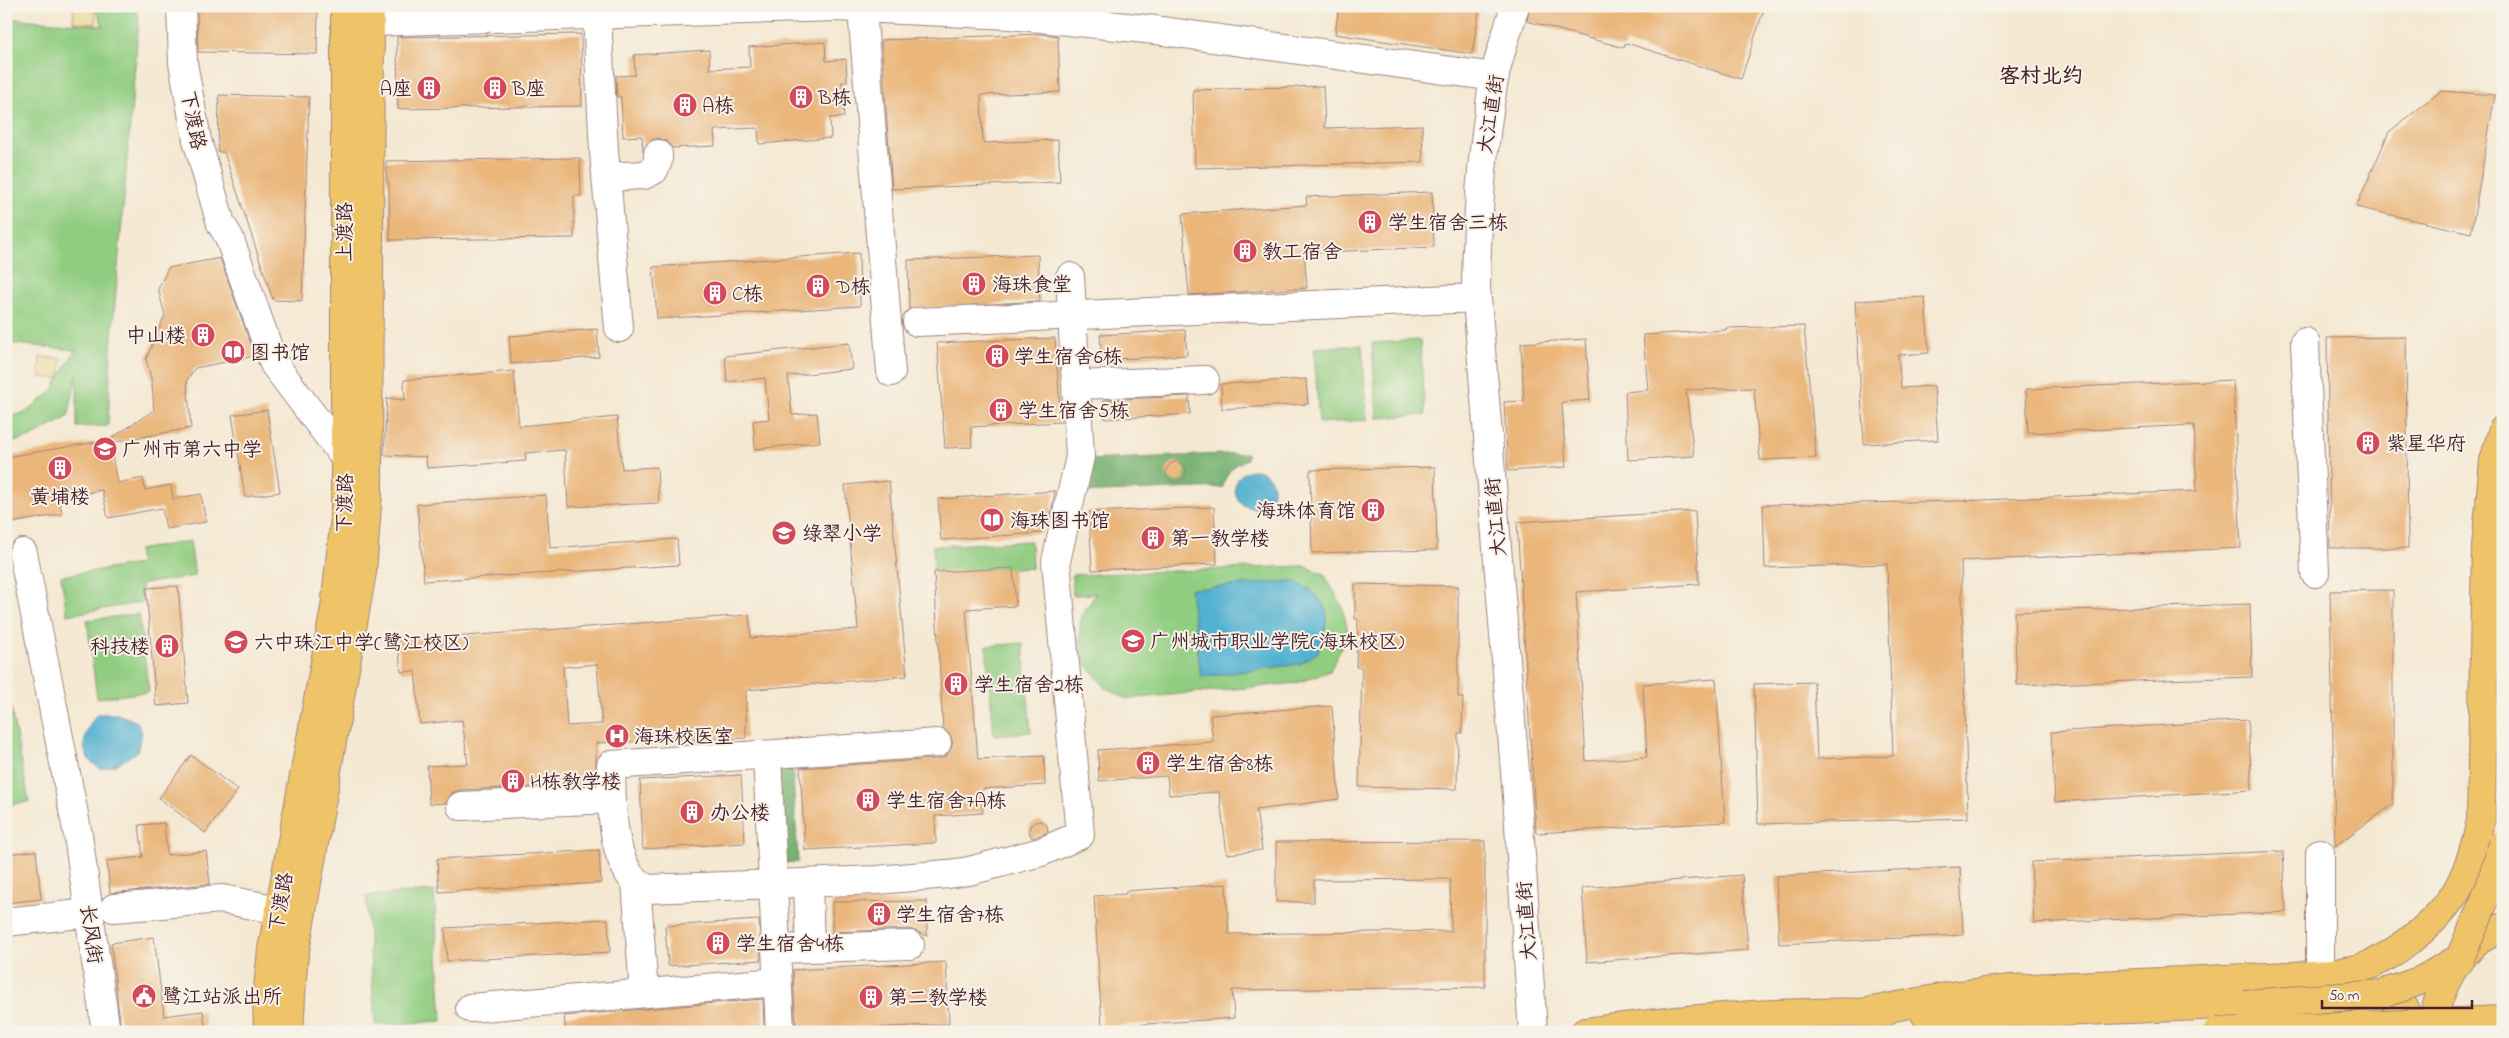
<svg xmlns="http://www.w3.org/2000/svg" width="2509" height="1038" font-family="'Indie Flower','LXGW WenKai TC',sans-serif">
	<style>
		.green { fill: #91cd81; stroke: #6e7656 }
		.forest { fill: #74b06f; stroke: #5f684d }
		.sand { fill: #eeda9e; stroke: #9c7c64 }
		.water { fill: #51b1d0; stroke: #4e687e }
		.building { fill: #eab67a; fill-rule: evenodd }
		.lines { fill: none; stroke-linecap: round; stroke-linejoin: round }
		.minor-casing { stroke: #9f847e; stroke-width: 30 }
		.major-casing { stroke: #9f847e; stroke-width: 30 }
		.minor { stroke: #fff; stroke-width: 28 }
		.major { stroke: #efc469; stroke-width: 28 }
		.major-bridge-casing { stroke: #9f847e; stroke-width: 30; stroke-linecap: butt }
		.highway-bridge-casing { stroke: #9f847e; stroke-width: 30; stroke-linecap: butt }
		.major-bridge { stroke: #efc469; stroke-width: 28 }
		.highway-bridge { stroke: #efc469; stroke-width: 28 }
		.labels { text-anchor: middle; stroke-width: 4; stroke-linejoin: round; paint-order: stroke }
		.poi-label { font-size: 20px; fill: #4a1f2b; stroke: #f7f3e8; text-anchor: start }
		.street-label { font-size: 20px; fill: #4a1f2b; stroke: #f7f3e8 }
		.neighbourhood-label { font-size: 21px; font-weight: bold; fill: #4a1f2b; stroke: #f7f3e8 }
	</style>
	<rect width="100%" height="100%" fill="#f7f3e8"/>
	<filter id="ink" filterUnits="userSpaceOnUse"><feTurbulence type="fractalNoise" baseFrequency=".02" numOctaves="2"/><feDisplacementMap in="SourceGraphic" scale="10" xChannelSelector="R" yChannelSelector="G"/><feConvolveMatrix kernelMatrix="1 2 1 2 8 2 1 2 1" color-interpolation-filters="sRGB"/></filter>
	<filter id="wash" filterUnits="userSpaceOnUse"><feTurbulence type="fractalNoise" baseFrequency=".0096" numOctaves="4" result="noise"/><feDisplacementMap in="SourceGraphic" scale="20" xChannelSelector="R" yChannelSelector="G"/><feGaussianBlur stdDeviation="1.12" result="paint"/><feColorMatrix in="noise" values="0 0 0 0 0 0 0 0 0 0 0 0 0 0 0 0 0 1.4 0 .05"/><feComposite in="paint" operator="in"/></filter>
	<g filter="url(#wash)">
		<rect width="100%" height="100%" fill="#f4e8d2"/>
		<path class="green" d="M95 6H134L139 18 111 349 108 426 77 427V374L68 417 31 437 6 444V417L25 413 52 391 75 350 6 343V18L103 26Z
			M1420 340 1425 415 1377 418 1372 343Z
			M1362 345 1367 420 1319 423 1314 348Z
			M190 541 195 576 141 584 143 602 67 615 61 576 140 564 138 550Z
			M1031 541 1032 568 934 573 933 546Z
			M1304 566 1324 574 1342 606 1348 632 1330 671 1297 683 1127 699 1106 688 1085 663 1080 640 1081 616 1096 594 1073 595 1072 575Z
			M139 614 149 692 97 698 87 620Z
			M1023 643 1031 732 994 735 986 646Z
			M6 683 29 802 6 805Z
			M434 891 442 1021 375 1025 366 896Z"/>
		<path class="forest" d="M1247 453V459C1233 465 1226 472 1223 487L1076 493 1087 460Z
			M792 760 798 862 776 863 771 762Z"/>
		<path class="sand" d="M74 6H95L96 24 73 22Z
			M40 357 62 359 59 379 39 377Z"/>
		<path class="water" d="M1235 489a19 19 0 1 1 38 0a19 19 0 1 1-38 0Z
			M1293 581 1311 590 1323 603 1327 614 1324 635 1318 652 1300 664 1201 677 1190 589Z
			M97 714H118L137 722 142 733 137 752 116 765 100 769C97 766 90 762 88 758 79 744 88 726 97 714Z"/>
		<g id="blocks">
			<path class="building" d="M197 6H318L317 54 198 52Z
				M1339 6H1480L1472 54 1335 34Z
				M1530 6H1765L1741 79 1626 43 1624 48 1527 21Z
				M581 34 582 106 398 109 397 37Z
				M1040 34 1058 36 1060 92 981 95 983 143 1058 140 1060 182 892 189 881 40Z
				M825 42 826 61 846 59 847 82H842L844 117 830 118 831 138 759 144 758 128 714 130 715 146 672 148 666 141 658 138 650 141 643 152 642 136 623 137 621 97H617L616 76 635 75 634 55 709 50 710 69 750 67 749 47Z
				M1323 86 1325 128 1422 125 1423 162 1195 168 1193 90Z
				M2441 91 2495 95 2471 233 2356 207 2389 132Z
				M219 95 309 97 302 301 273 300 224 152H218Z
				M580 158 581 196H574V238L390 240 389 183H387L386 161Z
				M1432 192 1434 247 1304 253 1307 288 1189 295 1182 214 1307 205 1306 197Z
				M859 253 860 306 657 319 653 267Z
				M1038 255 1040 301 909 309 908 260Z
				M220 258 255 356 195 368 187 380 191 428 110 443 117 483 143 478 145 490 171 485 173 499 201 494 206 522 166 529 162 508 108 518 102 490 59 498 62 514 11 523 6 496V457L109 440 154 410 152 382 146 359 165 315 158 289 168 268Z
				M1925 297 1929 353 1898 355 1901 388 1934 386 1938 440 1864 444 1855 301Z
				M1804 326 1816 458 1760 460 1754 388 1686 390 1694 456 1628 460 1625 392 1648 390 1643 335 1726 330V328Z
				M597 329 599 357 511 364 509 336Z
				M1185 330 1187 355 1102 360 1100 335Z
				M2406 337 2408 548H2330L2327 338Z
				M1055 338 1061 422 971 427 972 447 945 448 937 343Z
				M1586 339 1590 400 1562 402 1566 467 1508 471 1504 402 1524 401 1521 343Z
				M849 343 852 369 788 376 792 415 817 413 820 442 755 449 753 421 769 419 765 378 727 382 725 356Z
				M514 371 519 426 617 417 622 469 657 467 659 503 568 507 565 450 525 453 526 461 427 468 426 457 384 455 387 398 405 400 404 380Z
				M1306 379 1308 404 1222 409 1221 384Z
				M2233 380 2241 548 1961 561 1968 818 1758 824 1754 684 1814 682 1817 759 1893 756 1887 564 1765 568 1763 505 1959 501 2197 491 2194 425 2028 433 2026 389Z
				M1189 396 1190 414 1105 419 1103 400Z
				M267 410 280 492 245 497 232 415Z
				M1166 472a10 10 0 1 1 20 0a10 10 0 1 1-20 0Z
				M1435 467 1437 550 1312 553 1310 470Z
				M889 481 907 676 746 690V738L596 743V784L460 790 452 793 446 803 429 804 427 766 468 764 462 720 420 724 415 671 401 672 398 641 749 615 751 638 858 629 845 485ZM597 664 602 724 567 726 563 667Z
				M1055 491 1051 514 1041 533 941 540 938 499Z
				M546 495 550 548 677 539 679 565 424 581 417 504Z
				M1214 507 1217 564 1092 570 1089 512Z
				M1695 511 1699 584 1576 592 1586 761 1647 757 1643 684 1716 679 1725 822 1536 833 1517 522Z
				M1013 568 1016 606 966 609 978 759 1044 756 1045 785 982 789 983 813 935 816 936 843 805 850 800 768 938 759 946 756 951 749 953 742 950 735 943 729 934 572Z
				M1355 584 1458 586V697L1463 698 1462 733H1458L1457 789 1359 787 1362 667H1356L1358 619H1355Z
				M178 586 188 703 156 706 146 588Z
				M2393 590V804L2335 846 2330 591Z
				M2250 604 2252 677 2017 685 2014 612Z
				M1332 706 1339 799 1256 810 1262 850 1227 854 1219 792 1169 795 1167 776 1099 781 1098 750 1213 742 1210 715Z
				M2248 720 2252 790 2055 802 2051 732Z
				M191 755 238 790 205 833 159 798Z
				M741 775 745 843 643 849 640 780Z
				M1041 821 1047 825 1048 832 1032 838 1029 832 1030 826 1035 822Z
				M164 823 167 855 206 851 210 884 110 893 107 861 143 857 139 825Z
				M1485 841V987L1232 990 1234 1018 1102 1027 1094 896 1126 894V891L1226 884 1229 934 1451 931 1450 879 1314 880V902H1276V842Z
				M599 850 601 883 439 892 437 859Z
				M36 851 41 899 6 903V854Z
				M2283 851 2286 912 2034 923 2031 862Z
				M1960 867 1963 935 1779 944 1776 876Z
				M1742 875 1748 950 1587 962 1582 888Z
				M927 901V936L910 929 832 932V902Z
				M608 919 610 952 447 961 445 928Z
				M759 920 761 960 668 966 665 926Z
				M154 937 164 1016 203 1011 206 1032H121L111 943Z
				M946 962 949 1024 796 1032 793 970Z
				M763 999 764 1032H566L564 1016Z"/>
		</g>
	</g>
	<g filter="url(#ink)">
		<use href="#blocks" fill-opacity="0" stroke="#9f847e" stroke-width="1"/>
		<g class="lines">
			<defs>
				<path id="minor" d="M181 6 183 63 197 140 221 224 229 237 274 364 345 458
					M1515 6C1508 30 1499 55 1494 79 1482 148 1477 218 1476 287L1517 796 1533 1032
					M862 9 891 372
					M597 16 604 151 619 328
					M370 22 836 7 1011 15 1155 30 1495 77
					M606 177 644 175 654 170 658 161V154
					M917 322 1477 298
					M2305 342 2315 573
					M1077 385 1205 380
					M23 553 78 835 106 1032
					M937 743 611 765C612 800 610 843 629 874 633 880 641 885 647 889L877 880 948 874 969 871 1041 852 1080 835 1056 561 1080 457 1070 277
					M767 755 780 1032
					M461 806 612 799
					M2320 853V975
					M636 881 644 993
					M808 883 810 948
					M114 908 222 899 279 910
					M6 922 89 913
					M776 949 910 945
					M470 1008 777 982"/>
				<path id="major" d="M2460 958 2479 940 2503 927
					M2382 994C2405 1001 2407 1009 2412 1032
					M1867 1012 1951 996 2011 989 2333 974C2347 970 2365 969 2378 961 2407 945 2440 919 2457 890 2469 869 2476 844 2481 821L2486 547 2494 461 2503 430
					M1925 1014 2061 1012 2245 1004
					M268 1032 267 998 272 950 335 608 345 517V6
					M289 1032 293 962 362 572 368 492 370 6
					M1585 1032C1684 1018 1784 1010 1884 1013"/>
			</defs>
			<use href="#minor" class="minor-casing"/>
			<use href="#major" class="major-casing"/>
			<use href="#minor" class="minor"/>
			<use href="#major" class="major"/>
			<defs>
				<path id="major-bridge" d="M2245 1004 2382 994 2422 980 2460 958
					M2217 1032 2503 1020
					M2434 1032C2433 1005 2444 981 2460 959"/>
				<path id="highway-bridge" d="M2460 958 2489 890 2503 844"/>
			</defs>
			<use href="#major-bridge" class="major-bridge-casing"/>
			<use href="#highway-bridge" class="highway-bridge-casing"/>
			<use href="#major-bridge" class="major-bridge"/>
			<use href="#highway-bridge" class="highway-bridge"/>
		</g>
	</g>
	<defs>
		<symbol id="building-disc" viewBox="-11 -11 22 22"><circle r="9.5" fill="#d1495b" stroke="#f7f3e8"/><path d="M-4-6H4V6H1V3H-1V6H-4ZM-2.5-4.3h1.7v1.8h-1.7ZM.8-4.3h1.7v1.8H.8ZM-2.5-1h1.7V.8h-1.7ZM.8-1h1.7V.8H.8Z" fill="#fff"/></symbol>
		<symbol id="library-disc" viewBox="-11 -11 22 22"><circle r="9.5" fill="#d1495b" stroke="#f7f3e8"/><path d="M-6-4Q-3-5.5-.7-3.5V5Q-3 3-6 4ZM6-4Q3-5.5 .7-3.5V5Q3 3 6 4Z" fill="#fff"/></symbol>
		<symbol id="school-disc" viewBox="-11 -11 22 22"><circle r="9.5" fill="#d1495b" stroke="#f7f3e8"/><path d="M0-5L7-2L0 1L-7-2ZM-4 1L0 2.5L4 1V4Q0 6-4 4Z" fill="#fff"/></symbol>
		<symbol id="university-disc" viewBox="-11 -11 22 22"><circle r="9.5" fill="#d1495b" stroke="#f7f3e8"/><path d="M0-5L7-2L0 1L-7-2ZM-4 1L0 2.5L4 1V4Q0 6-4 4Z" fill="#fff"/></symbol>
		<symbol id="hospital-disc" viewBox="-11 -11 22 22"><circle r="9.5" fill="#d1495b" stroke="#f7f3e8"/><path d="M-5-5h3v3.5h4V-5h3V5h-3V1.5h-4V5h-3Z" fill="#fff"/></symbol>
		<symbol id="civic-disc" viewBox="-11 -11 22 22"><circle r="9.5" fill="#d1495b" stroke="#f7f3e8"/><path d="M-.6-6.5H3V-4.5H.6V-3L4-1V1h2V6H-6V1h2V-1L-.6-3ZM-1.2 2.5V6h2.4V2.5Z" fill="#fff"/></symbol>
	</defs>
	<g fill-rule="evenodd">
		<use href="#building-disc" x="415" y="74" width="28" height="28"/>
		<use href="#building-disc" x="481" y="74" width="28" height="28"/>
		<use href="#building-disc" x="787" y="83" width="28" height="28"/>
		<use href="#building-disc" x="671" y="91" width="28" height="28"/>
		<use href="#building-disc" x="1356" y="208" width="28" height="28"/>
		<use href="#building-disc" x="1231" y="237" width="28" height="28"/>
		<use href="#building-disc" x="960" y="270" width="28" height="28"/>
		<use href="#building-disc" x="804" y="272" width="28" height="28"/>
		<use href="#building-disc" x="701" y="279" width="28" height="28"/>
		<use href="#building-disc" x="189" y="321" width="28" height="28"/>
		<use href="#library-disc" x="219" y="338" width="28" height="28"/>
		<use href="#building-disc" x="983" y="342" width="28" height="28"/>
		<use href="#building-disc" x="987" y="396" width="28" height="28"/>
		<use href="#building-disc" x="2354" y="429" width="28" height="28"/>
		<use href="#school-disc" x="91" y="435" width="28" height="28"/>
		<use href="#building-disc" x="46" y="454" width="28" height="28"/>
		<use href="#building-disc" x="1359" y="496" width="28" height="28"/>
		<use href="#library-disc" x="978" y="506" width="28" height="28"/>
		<use href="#school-disc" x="770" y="519" width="28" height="28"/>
		<use href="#building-disc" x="1139" y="524" width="28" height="28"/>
		<use href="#university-disc" x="1119" y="627" width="28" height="28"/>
		<use href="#school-disc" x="222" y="628" width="28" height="28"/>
		<use href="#building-disc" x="153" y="632" width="28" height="28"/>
		<use href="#building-disc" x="942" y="670" width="28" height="28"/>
		<use href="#hospital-disc" x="603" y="722" width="28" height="28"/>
		<use href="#building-disc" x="1134" y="749" width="28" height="28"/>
		<use href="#building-disc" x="499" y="767" width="28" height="28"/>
		<use href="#building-disc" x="854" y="786" width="28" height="28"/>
		<use href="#building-disc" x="678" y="798" width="28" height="28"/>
		<use href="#building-disc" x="865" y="900" width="28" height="28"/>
		<use href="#building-disc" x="704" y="929" width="28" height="28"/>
		<use href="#civic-disc" x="130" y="982" width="28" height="28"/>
		<use href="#building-disc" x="857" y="983" width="28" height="28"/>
	</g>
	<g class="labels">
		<g class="poi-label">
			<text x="412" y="95" text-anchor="end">A座</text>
			<text x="512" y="95">B座</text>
			<text x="818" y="104">B栋</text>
			<text x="702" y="112">A栋</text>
			<text x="1388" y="229">学生宿舍三栋</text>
			<text x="1262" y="258">教工宿舍</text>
			<text x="992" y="291">海珠食堂</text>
			<text x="836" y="293">D栋</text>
			<text x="732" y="300">C栋</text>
			<text x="186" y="342" text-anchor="end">中山楼</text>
			<text x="250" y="359">图书馆</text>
			<text x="1014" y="363">学生宿舍6栋</text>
			<text x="1018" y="417">学生宿舍5栋</text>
			<text x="2386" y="450">紫星华府</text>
			<text x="122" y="456">广州市第六中学</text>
			<text x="60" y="503" text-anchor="middle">黄埔楼</text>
			<text x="1356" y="517" text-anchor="end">海珠体育馆</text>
			<text x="1010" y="527">海珠图书馆</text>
			<text x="802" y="540">绿翠小学</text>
			<text x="1170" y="545">第一教学楼</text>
			<text x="1150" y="648">广州城市职业学院(海珠校区)</text>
			<text x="254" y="649">六中珠江中学(鹭江校区)</text>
			<text x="150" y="653" text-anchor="end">科技楼</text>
			<text x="974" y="691">学生宿舍2栋</text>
			<text x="634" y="743">海珠校医室</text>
			<text x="1166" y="770">学生宿舍8栋</text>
			<text x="530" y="788">H栋教学楼</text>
			<text x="886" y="807">学生宿舍7A栋</text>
			<text x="710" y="819">办公楼</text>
			<text x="896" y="921">学生宿舍7栋</text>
			<text x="736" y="950">学生宿舍4栋</text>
			<text x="162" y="1003">鹭江站派出所</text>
			<text x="888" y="1004">第二教学楼</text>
		</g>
		<g class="street-label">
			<text transform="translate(1490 114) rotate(-81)" y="7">大江直街</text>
			<text transform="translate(194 120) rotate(79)" y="7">下渡路</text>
			<text transform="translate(344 232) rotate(-90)" y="7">上渡路</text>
			<text transform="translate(344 503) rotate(-88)" y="7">下渡路</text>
			<text transform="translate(1495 517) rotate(-95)" y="7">大江直街</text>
			<text transform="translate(280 902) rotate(-80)" y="7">下渡路</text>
			<text transform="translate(1526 921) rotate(-94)" y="7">大江直街</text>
			<text transform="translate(92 934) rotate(82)" y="7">长风街</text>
		</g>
		<g class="neighbourhood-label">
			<text x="2041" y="82">客村北约</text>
		</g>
	</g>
	<rect width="2509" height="1038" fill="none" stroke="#f7f3e8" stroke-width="25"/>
	<path d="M2322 1000v8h150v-8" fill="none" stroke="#4a1f2b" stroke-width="2.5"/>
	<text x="2329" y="1000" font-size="15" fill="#4a1f2b" stroke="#f7f3e8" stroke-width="4" paint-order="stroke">50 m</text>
</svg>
